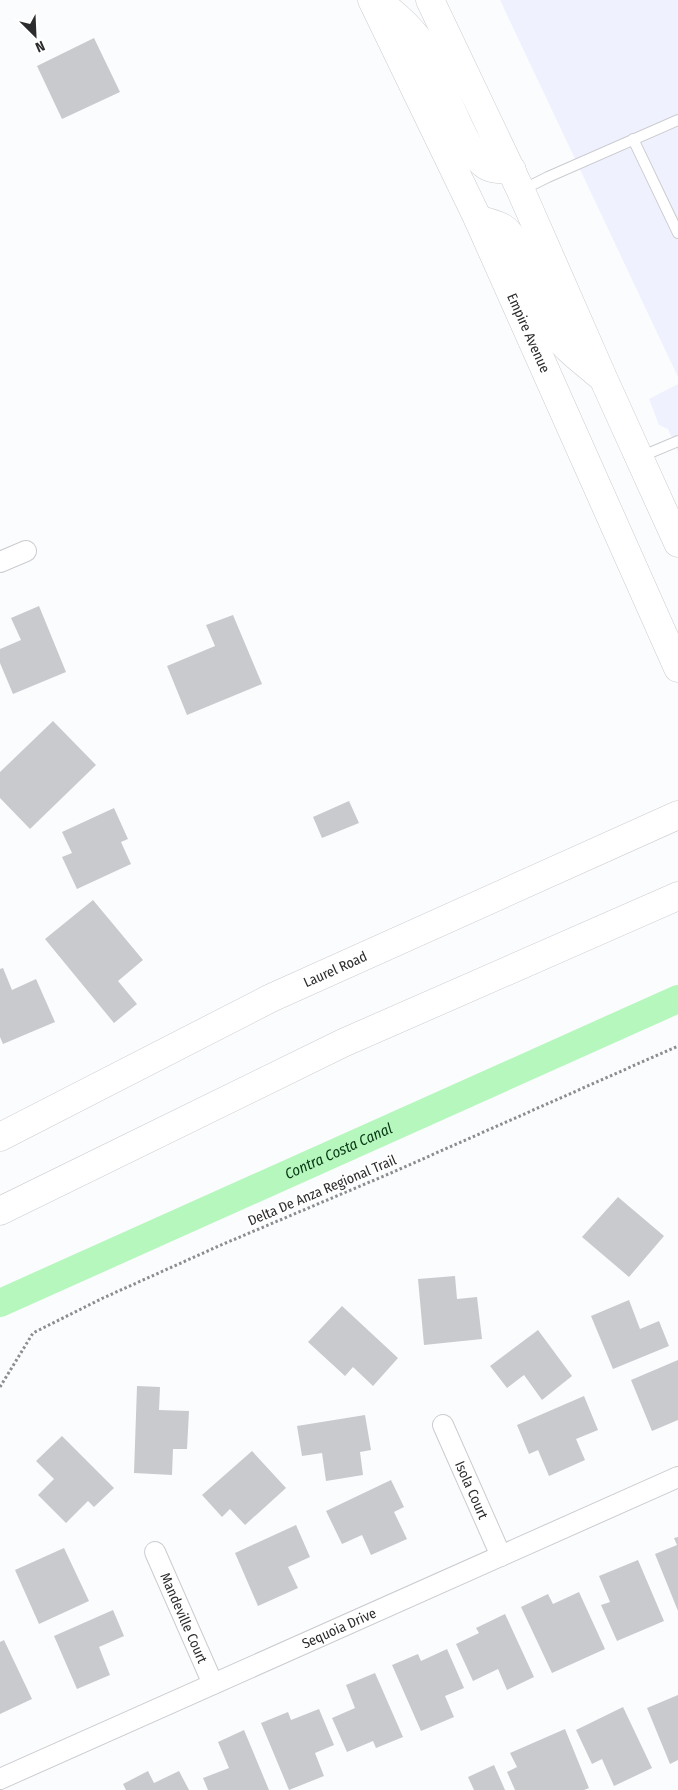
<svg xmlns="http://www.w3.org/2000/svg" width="678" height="1790" font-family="'Fira Sans Condensed',sans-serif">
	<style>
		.built { fill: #eff2fe }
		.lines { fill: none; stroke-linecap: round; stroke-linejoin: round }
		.canal { stroke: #b6f7bd; stroke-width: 28 }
		.building { fill: #c9cace }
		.lane-casing { stroke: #cbccd0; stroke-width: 12 }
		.street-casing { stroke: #cbccd0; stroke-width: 22 }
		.secondary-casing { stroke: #cbccd0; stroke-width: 29 }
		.path { stroke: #8c8d8f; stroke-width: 3; stroke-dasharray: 2.5 2.5; stroke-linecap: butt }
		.lane { stroke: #fff; stroke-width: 10 }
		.street { stroke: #fff; stroke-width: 20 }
		.secondary { stroke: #fff; stroke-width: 28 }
		.labels { text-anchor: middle; stroke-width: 4; stroke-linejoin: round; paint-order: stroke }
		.street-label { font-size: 14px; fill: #2c2c2e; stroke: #fff }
		.water-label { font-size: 15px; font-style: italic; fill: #083714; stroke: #fff }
	</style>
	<rect width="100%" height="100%" fill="#fbfcfe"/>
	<path class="built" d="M500 0H678V377Z
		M678 384V452L668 429 659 425 649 399Z"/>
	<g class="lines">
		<path class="canal" id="s1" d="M0 1303 678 999"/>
	</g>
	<path class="building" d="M94 38 120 92 62 119 37 66Z
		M39 606 66 672 13 694 0 663V649L21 640 11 618Z
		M233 615 262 684 187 715 167 666 215 646 206 625Z
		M53 721 96 765 30 829 0 798V772Z
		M349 801 359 823 322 838 313 817Z
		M114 808 128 839 121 842 131 864 77 889 62 857 72 853 62 832Z
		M93 900 143 960 118 981 137 1004 114 1023 45 939Z
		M3 968 12 990 36 979 55 1022 3 1044 0 1037V969Z
		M618 1197 664 1236 629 1277 582 1237Z
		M455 1276 457 1299 477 1297 482 1339 424 1345 418 1279Z
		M629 1300 640 1329 659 1321 669 1346 613 1369 591 1316Z
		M342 1306 398 1358 373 1386 353 1367 345 1376 308 1342Z
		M538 1330 572 1376 542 1400 524 1375 507 1388 490 1366Z
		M678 1360V1420L652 1431 631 1380Z
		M137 1386 160 1387 159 1410 189 1411 187 1449H173L172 1475 134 1473Z
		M584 1396 598 1430 576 1439 585 1460 549 1476 538 1450 529 1454 517 1425Z
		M365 1415 371 1450 360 1452 363 1475 326 1481 322 1453 302 1456 297 1426Z
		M62 1436 114 1488 94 1507 88 1501 66 1523 38 1495 54 1479 36 1461Z
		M252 1451 286 1488 245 1525 230 1509 222 1517 202 1495Z
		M391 1480 404 1507 394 1512 407 1539 371 1555 362 1535 342 1544 326 1511Z
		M296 1525 310 1557 288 1567 298 1588 258 1606 235 1553Z
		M678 1537V1611L655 1554 677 1545 674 1538Z
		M64 1548 89 1601 39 1624 15 1570Z
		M638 1560 664 1621 617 1641 601 1605 610 1602 599 1576Z
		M579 1592 605 1649 552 1673 521 1607 548 1594 553 1604Z
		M113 1610 124 1636 99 1647 110 1675 77 1689 54 1636Z
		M505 1614 534 1677 507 1690 498 1669 473 1681 456 1644 479 1633 476 1628Z
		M4 1640 32 1699 0 1714V1642Z
		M447 1649 464 1688 445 1696 454 1717 421 1731 392 1665 418 1654 421 1661Z
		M375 1673 403 1737 376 1748 373 1741 347 1752 332 1718 355 1708 346 1685Z
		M678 1695V1760L670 1764 647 1708Z
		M623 1707 652 1768 614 1786 602 1759 592 1764 576 1730Z
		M319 1709 334 1745 315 1753 324 1776 289 1790 261 1723 288 1712 291 1720Z
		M565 1729 589 1788 584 1790H515L507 1772 517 1767 510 1753Z
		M244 1730 269 1790H208L203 1778 229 1768 218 1742Z
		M494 1765 505 1790H474L468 1777Z
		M148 1771 154 1783 179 1771 189 1790H126L123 1784Z"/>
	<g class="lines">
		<defs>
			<path id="lane" d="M633 139 678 233
				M522 190 548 177 678 120
				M640 457 678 441"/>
			<g id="street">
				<path d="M0 562 26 551"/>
				<path id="s2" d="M443 1425 501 1556"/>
				<path id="s3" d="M155 1552 213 1684"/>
				<path id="s4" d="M0 1779 678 1477"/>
			</g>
			<g id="secondary">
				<path id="s5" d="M372 0 478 219 678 668"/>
				<path d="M377 0C393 13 409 26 421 43 439 69 462 156 489 167 495 170 505 169 512 170"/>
				<path d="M430 0 521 191 604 380 678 543"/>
				<path d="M478 219C486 222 497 224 503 228 523 241 541 308 554 331 564 348 583 361 598 374"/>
				<path id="s6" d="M0 1137 271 998 678 815"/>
				<path d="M0 1211 343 1043 678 896"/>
			</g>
		</defs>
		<use href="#lane" class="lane-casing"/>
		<use href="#street" class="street-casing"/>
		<use href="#secondary" class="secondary-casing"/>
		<path class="path" d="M0 1387 33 1333 103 1298 221 1245 391 1173 678 1046"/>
		<use href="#lane" class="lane"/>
		<use href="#street" class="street"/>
		<use href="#secondary" class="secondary"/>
	</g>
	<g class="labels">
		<g class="street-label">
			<text dy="5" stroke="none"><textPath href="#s5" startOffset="368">Empire Avenue</textPath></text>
			<text dy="5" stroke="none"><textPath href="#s6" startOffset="375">Laurel Road</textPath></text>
			<text transform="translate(322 1190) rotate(-23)" y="5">Delta De Anza Regional Trail</text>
			<text dy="5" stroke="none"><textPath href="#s2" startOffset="71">Isola Court</textPath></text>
			<text dy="5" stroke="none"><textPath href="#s3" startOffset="72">Mandeville Court</textPath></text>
			<text dy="5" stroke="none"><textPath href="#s4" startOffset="371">Sequoia Drive</textPath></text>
		</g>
		<g class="water-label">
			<text dy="5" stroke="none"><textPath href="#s1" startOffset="371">Contra Costa Canal</textPath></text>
		</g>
	</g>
	<g transform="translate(35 35) rotate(156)" stroke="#ffffff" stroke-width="4" paint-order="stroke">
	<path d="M0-4L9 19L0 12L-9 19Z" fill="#2c2c2e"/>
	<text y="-8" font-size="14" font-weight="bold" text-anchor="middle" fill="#2c2c2e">N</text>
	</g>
</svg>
